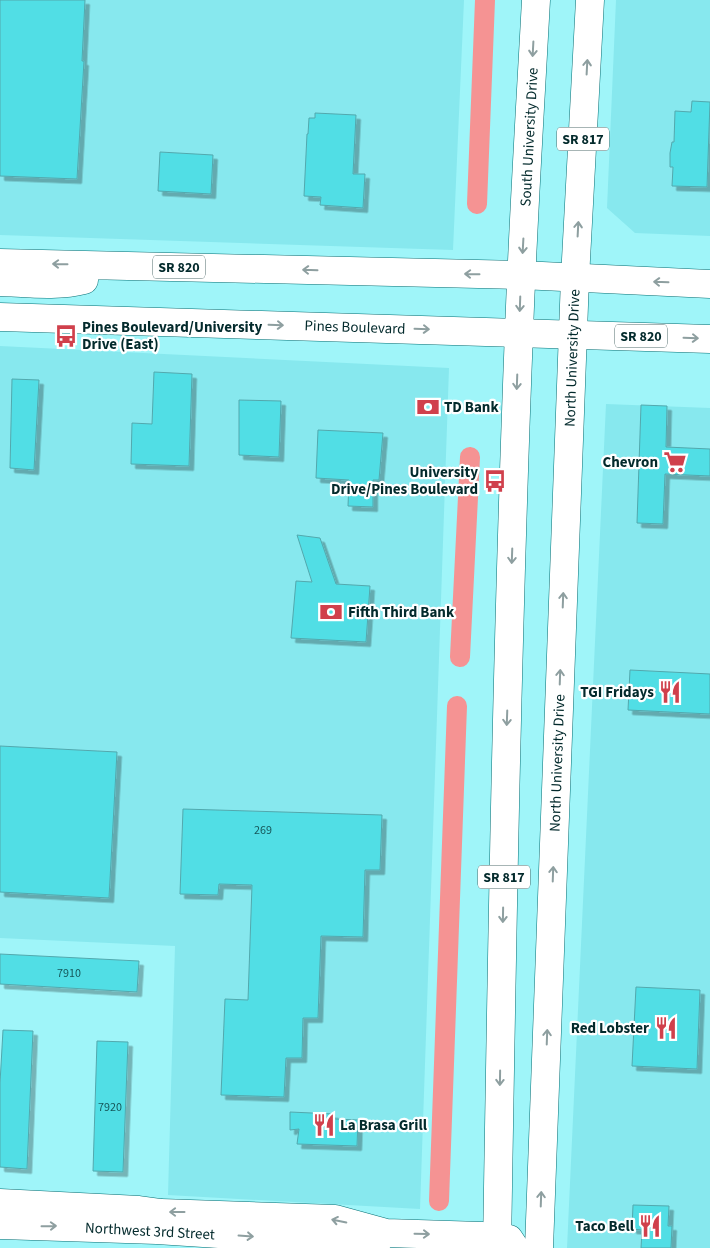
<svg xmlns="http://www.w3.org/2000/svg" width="710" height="1248" font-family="'Source Sans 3',sans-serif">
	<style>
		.built { fill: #87e8ee }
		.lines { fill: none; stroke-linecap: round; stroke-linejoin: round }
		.canal { stroke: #f59393; stroke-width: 20 }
		.building { fill: #51dee5; stroke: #52a8ad; filter: url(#shadow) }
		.minor-casing { stroke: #067075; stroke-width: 29 }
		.major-casing { stroke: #067075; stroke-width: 29 }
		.highway-casing { stroke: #067075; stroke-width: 29 }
		.minor { stroke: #fff; stroke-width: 28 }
		.major { stroke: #fff; stroke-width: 28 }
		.highway { stroke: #fff; stroke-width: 28 }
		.oneway { stroke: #8e9fa0 }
		.labels { text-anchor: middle; stroke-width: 4.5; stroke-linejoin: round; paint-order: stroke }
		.number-label { font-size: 12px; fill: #16575a }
		.shield { fill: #fff; stroke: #4f6a6b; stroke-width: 1 }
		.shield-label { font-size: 14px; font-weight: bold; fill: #032a2c }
		.street-label { font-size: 15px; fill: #032a2c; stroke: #fff }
		.poi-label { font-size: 15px; font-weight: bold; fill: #032a2c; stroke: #fff; text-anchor: end }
	</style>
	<defs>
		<filter id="shadow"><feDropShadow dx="4.5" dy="4.5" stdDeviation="0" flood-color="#0004"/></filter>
	</defs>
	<rect width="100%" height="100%" fill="#9ff5f9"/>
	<path class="built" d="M0 0H464L453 250 0 235Z
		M616 0H710V236L635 233 607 208Z
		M0 346 449 368 420 1209 168 1195 175 946 0 938Z
		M606 404 710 408V1248H567Z"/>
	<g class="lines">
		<path class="canal" d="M477 204 485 0
			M460 657 470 457
			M439 1201 457 706"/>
	</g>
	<path class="building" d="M0 0H85L82 61H84L77 179 0 176Z
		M692 101 710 102 707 187 672 186 673 167H670V153L672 142H674L675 111 691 112Z
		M315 113 356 115 353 174H365L363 208 320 205 321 197 304 196 307 134H308L309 118H315Z
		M160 152 213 155 211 194 158 191Z
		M154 372 192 374 189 466 131 464 132 423 152 424Z
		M12 379 39 380 34 470 10 468Z
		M239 400 281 401 279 457 239 455Z
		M641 405 667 406 666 447 710 449V476L665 474 663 524 637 523Z
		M318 430 383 433 379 480H373V507L348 506 349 480 316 478Z
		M297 535 320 538 336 584 370 586 366 642 291 638 296 581 312 582Z
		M630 670 710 674V714L628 710Z
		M0 746 117 752 109 898 0 892Z
		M183 809 382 815 380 870H365L363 937 321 936 318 1018H303L302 1058H286L284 1097 221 1095 225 999 248 1000 252 885 219 884 218 895 180 894Z
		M0 954 139 961 137 992 0 984Z
		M636 987 700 990 697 1069 632 1066Z
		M3 1030 33 1031 27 1169 0 1167V1083Z
		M97 1041 128 1042 123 1172 93 1171Z
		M290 1112 334 1114 335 1119 358 1120 357 1146 297 1144 299 1129 290 1130Z
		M633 1205 669 1206 668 1226H672L671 1248H641L642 1230 632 1229Z"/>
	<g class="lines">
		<defs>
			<path id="minor" d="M0 1203 139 1210 161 1213 335 1219 386 1233
				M0 1225 157 1230 372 1244 386 1233 481 1236 509 1239 515 1248"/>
			<path id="major" d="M497 1248C502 943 507 637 519 332 523 221 530 111 536 0
				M539 1248 575 278 590 0"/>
			<path id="highway" d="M0 263 521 275 710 284
				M0 282C27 283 58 287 84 280
				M0 317 710 339"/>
		</defs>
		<use href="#minor" class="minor-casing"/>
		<use href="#major" class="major-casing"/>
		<use href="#highway" class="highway-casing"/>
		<use href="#minor" class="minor"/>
		<use href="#major" class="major"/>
		<use href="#highway" class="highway"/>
	</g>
	<defs><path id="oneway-shaft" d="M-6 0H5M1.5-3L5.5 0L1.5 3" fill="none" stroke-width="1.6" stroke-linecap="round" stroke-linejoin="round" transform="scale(1.25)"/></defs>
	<g class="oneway">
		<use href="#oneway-shaft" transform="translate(533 49) rotate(93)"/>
		<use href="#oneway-shaft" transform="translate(587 67) rotate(-87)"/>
		<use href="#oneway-shaft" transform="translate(578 229) rotate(-87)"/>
		<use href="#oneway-shaft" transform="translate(523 246) rotate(93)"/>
		<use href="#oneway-shaft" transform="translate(60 264) rotate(-179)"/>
		<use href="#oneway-shaft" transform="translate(310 270) rotate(-178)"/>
		<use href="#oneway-shaft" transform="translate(472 274) rotate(-179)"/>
		<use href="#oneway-shaft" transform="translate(661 282) rotate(-178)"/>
		<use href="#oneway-shaft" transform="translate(520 304) rotate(92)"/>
		<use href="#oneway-shaft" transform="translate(276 325) rotate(2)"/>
		<use href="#oneway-shaft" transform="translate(422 329) rotate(2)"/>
		<use href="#oneway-shaft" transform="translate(691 338) rotate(2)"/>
		<use href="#oneway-shaft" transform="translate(517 382) rotate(92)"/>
		<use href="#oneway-shaft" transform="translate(512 556) rotate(92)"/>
		<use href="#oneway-shaft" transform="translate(563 600) rotate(-88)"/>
		<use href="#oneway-shaft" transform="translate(560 677) rotate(-88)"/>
		<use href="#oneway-shaft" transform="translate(507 718) rotate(92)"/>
		<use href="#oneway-shaft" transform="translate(553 874) rotate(-88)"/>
		<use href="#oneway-shaft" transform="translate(503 915) rotate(91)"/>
		<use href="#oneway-shaft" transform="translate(547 1037) rotate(-88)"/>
		<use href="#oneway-shaft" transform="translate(500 1078) rotate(91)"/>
		<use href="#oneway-shaft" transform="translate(541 1199) rotate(-88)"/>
		<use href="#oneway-shaft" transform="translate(177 1212) rotate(180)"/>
		<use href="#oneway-shaft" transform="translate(339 1221) rotate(-168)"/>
		<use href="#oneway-shaft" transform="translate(49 1226) rotate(-1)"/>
		<use href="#oneway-shaft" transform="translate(422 1234) rotate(1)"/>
		<use href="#oneway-shaft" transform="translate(246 1236) rotate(4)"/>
	</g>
	<defs>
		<symbol id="bus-bare" viewBox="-9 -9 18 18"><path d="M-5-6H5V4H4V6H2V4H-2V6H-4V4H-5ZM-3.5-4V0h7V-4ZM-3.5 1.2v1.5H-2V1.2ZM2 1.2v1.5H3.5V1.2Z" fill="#d0404c" stroke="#fff" stroke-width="2.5" paint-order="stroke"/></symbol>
		<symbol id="bank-bare" viewBox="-9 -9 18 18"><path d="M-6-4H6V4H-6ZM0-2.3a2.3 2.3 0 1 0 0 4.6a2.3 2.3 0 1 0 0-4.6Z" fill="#d0404c" stroke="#fff" stroke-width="2.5" paint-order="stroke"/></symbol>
		<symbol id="supermarket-bare" viewBox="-9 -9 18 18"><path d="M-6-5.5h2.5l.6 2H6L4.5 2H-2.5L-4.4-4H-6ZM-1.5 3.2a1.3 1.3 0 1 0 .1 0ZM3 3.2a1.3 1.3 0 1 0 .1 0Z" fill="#d0404c" stroke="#fff" stroke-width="2.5" paint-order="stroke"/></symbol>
		<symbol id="restaurant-bare" viewBox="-9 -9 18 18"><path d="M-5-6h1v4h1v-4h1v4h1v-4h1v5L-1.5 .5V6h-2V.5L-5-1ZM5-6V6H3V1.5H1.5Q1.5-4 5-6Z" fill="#d0404c" stroke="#fff" stroke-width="2.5" paint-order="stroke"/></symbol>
	</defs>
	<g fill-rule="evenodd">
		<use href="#bus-bare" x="50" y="320" width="32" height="32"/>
		<use href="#bank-bare" x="412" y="391" width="32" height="32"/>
		<use href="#supermarket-bare" x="659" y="446" width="32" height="32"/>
		<use href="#bus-bare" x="479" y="465" width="32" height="32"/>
		<use href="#bank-bare" x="315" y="596" width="32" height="32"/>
		<use href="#restaurant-bare" x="654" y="676" width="32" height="32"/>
		<use href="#restaurant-bare" x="650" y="1012" width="32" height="32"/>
		<use href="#restaurant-bare" x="308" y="1109" width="32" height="32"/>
		<use href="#restaurant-bare" x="634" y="1210" width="32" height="32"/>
	</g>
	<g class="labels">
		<g class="number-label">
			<text x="263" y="834">269</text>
			<text x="69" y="977">7910</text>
			<text x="110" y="1111">7920</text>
		</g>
		<g class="shield">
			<rect x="557" y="127.5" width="52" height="23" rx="4"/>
			<rect x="153" y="255.5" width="52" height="23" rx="4"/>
			<rect x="615" y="324.5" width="52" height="23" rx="4"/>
			<rect x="478" y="865.5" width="52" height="23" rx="4"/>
		</g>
		<g class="shield-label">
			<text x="583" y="144">SR 817</text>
			<text x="179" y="272">SR 820</text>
			<text x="641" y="341">SR 820</text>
			<text x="504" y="882">SR 817</text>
		</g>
		<g class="street-label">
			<text transform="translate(529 137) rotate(-87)" y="5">South University Drive</text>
			<text transform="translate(355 327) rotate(2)" y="5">Pines Boulevard</text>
			<text transform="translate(572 358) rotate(-88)" y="5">North University Drive</text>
			<text transform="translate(557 763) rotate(-88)" y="5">North University Drive</text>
			<text transform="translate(150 1231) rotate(3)" y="5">Northwest 3rd Street</text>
		</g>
		<g class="poi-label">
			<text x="82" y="332" text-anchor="start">Pines Boulevard/University<tspan x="82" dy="17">Drive (East)</tspan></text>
			<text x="444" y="412" text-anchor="start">TD Bank</text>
			<text x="658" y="467">Chevron</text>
			<text x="478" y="477">University<tspan x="478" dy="17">Drive/Pines Boulevard</tspan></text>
			<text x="348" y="617" text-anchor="start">Fifth Third Bank</text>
			<text x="654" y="697">TGI Fridays</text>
			<text x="649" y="1033">Red Lobster</text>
			<text x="340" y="1130" text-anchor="start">La Brasa Grill</text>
			<text x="634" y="1231">Taco Bell</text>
		</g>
	</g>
</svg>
